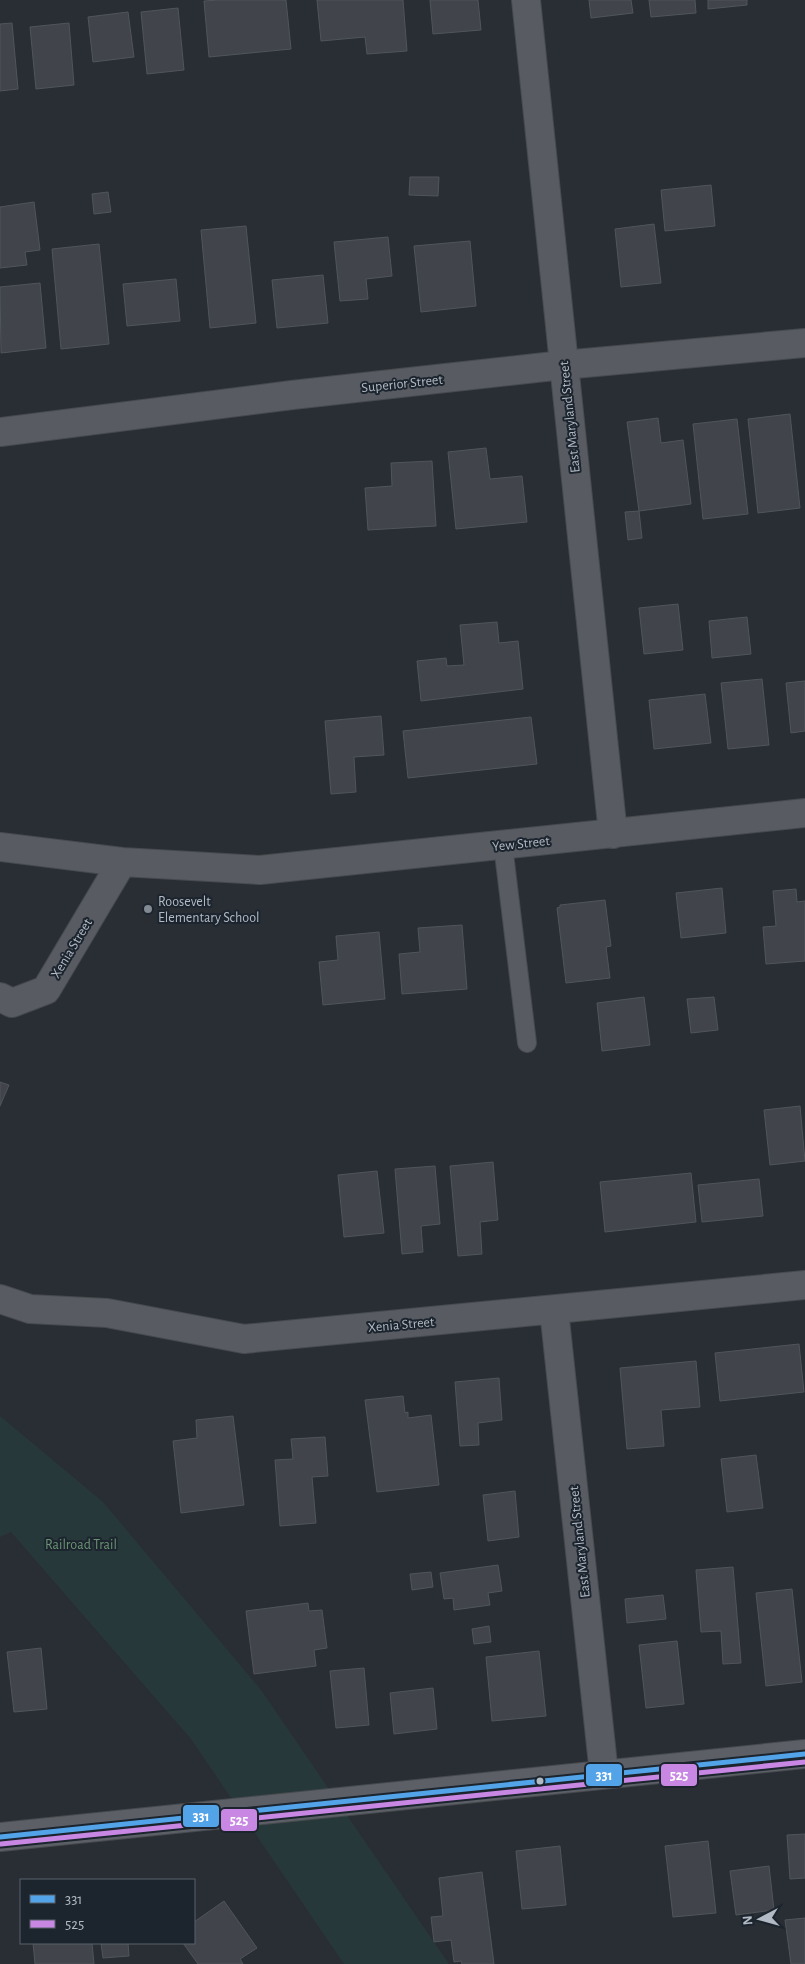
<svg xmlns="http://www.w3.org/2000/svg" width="805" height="1964" font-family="'Alegreya Sans',sans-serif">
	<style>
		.green { fill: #27383a }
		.building { fill: #41454b; stroke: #50555b }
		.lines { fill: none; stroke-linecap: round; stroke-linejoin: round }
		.lane-casing { stroke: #464a4f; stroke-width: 20 }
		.street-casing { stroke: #464a4f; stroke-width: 30 }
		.secondary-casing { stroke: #464a4f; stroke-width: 30 }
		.lane { stroke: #585c62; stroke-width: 18 }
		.street { stroke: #585c62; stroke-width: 28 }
		.secondary { stroke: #5c6066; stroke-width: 28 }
		.bus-1-casing { stroke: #1c242e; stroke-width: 9 }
		.bus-2-casing { stroke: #1c242e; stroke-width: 9 }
		.bus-1 { stroke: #53a3e8; stroke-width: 5 }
		.bus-2 { stroke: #c787e3; stroke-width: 5 }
		.poi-dot { fill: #828992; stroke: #1c242e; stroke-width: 2 }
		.bus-dot { fill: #b2bac5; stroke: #1c242e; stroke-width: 2 }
		.labels { text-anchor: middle; stroke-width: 4; stroke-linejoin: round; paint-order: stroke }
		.street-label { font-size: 14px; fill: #b2bac5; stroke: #1c242e }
		.poi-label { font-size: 14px; fill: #b2bac5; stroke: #1c242e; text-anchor: start }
		.park-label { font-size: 14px; fill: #6b9474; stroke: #1c242e }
		.line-badge { stroke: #1c242e; stroke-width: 2 }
		.badge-label { font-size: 14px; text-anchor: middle; font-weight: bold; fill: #fff }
	</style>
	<rect width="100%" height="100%" fill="#292e34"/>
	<path class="green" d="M0 1416 103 1502 261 1690 449 1964H344L191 1739 11 1532 0 1537Z"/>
	<path class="building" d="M218 0H286L291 49 209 57 204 1Z
		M317 0H403L407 51 367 54 365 37 321 41Z
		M430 0H478L481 30 433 34Z
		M589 0H631L633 13 591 18Z
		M649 0H695L696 13 651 17Z
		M708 0H747V5L708 9Z
		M178 8 184 70 147 74 141 12Z
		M128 12 134 57 93 62 88 17Z
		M12 23 18 89 0 91V24Z
		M69 23 74 85 36 89 30 27Z
		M410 177H439L438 196 409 195Z
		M711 185 715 226 665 231 661 190Z
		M108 192 111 212 94 214 92 194Z
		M34 202 40 250 25 252 27 265 0 268V207Z
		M654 224 661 283 621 287 615 229Z
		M246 226 256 323 210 328 201 230Z
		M388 237 392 276 366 279 368 299 340 301 334 242Z
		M470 241 476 306 421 312 414 246Z
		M99 244 109 344 61 349 52 249Z
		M323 275 328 323 277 328 272 280Z
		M176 279 180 321 127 326 123 284Z
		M40 283 46 348 1 353 0 287Z
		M790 414 800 508 758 513 748 419Z
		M658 418 661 443 683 440 691 504 639 511 627 422Z
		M737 419 748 514 703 519 693 424Z
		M486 448 490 479 522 476 527 522 456 529 448 452Z
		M432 461 436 526 368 530 365 488 392 486 391 463Z
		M639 511 642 538 628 540 625 512Z
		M678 604 683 650 644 654 639 608Z
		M747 617 751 654 712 658 709 621Z
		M497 622 499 643 518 641 523 689 421 701 417 661 446 658 447 666 464 665 460 625Z
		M762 679 769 745 728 749 721 683Z
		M805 681V731L791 733 786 683Z
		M705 694 711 743 654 749 649 700Z
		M381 716 384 755 354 757 356 792 331 794 325 721Z
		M531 717 537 764 408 778 403 731Z
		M722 888 726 933 681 938 676 893Z
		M796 889 797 902 805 901V961L766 964 763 927 776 926 773 891Z
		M605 900 611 946 606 947 610 978 566 983 557 908 560 907V905Z
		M462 925 467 989 402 994 399 954 420 952 418 928Z
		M379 932 385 999 323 1005 319 962 338 960 336 936Z
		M644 997 650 1045 602 1051 597 1003Z
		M714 997 718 1030 691 1033 687 999Z
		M0 1082 9 1085 0 1106Z
		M800 1106 805 1161 770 1165 764 1110Z
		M493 1162 498 1220 480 1222 482 1254 458 1256 450 1166Z
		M435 1166 440 1224 421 1226 423 1252 402 1254 395 1169Z
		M377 1171 384 1233 344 1237 338 1175Z
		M691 1173 696 1222 605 1232 600 1182Z
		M759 1179 763 1216 702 1222 698 1185Z
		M799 1344 804 1392 720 1401 715 1353Z
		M696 1361 700 1407 661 1410 664 1446 627 1449 620 1368Z
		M499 1378 502 1420 478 1423 479 1445 460 1446 455 1382Z
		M403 1396 405 1413 408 1412V1418L431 1415 439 1485 377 1492 365 1400Z
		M233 1416 244 1505 181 1513 173 1441 197 1438 196 1420Z
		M325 1437 328 1476 312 1477 316 1523 280 1526 275 1460 293 1459 291 1439Z
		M756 1455 763 1508 727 1512 721 1459Z
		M515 1491 519 1537 488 1541 483 1495Z
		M498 1565 502 1591 488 1593 490 1605 454 1610 453 1598 444 1599 440 1573Z
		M733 1567 741 1663 723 1664 721 1631 701 1632 696 1570Z
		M431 1572 433 1587 412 1590 410 1574Z
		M792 1589 802 1682 766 1686 756 1593Z
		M663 1595 666 1619 627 1623 625 1599Z
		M308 1603 309 1611 322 1610 327 1648 314 1650 316 1666 254 1674 246 1611Z
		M489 1626 491 1642 474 1644 472 1629Z
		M677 1641 684 1704 646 1708 639 1645Z
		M41 1648 47 1709 14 1712 7 1652Z
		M539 1651 546 1716 492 1721 486 1657Z
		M364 1668 369 1725 336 1728 330 1671Z
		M433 1688 437 1729 394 1734 390 1693Z
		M805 1834V1878L790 1879 787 1835Z
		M708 1841 716 1913 673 1917 665 1846Z
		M560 1846 566 1905 522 1909 516 1851Z
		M769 1866 774 1910 736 1915 730 1871Z
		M482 1872 494 1964H462L461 1961 454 1962 451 1940 434 1942 431 1917 443 1916 439 1878Z
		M224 1901 257 1948 240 1959 243 1964H198L183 1943H194V1922Z
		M805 1918V1964H791L785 1920Z
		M33 1943H92L94 1964H35Z
		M101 1943H128L129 1956 103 1958Z"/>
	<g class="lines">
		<defs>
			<path id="lane" d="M503 845 527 1043"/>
			<path id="street" d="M526 0 613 834
				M0 432 292 395 563 365 805 343
				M0 847 122 862 260 870 805 813
				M0 997 12 1003 46 990 122 862
				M0 1299 30 1309 107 1313 244 1339 805 1285
				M554 1310 604 1774"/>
			<path id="secondary" d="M0 1837 805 1754"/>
		</defs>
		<use href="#lane" class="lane-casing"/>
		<use href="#street" class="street-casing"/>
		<use href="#secondary" class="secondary-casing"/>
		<use href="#lane" class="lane"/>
		<use href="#street" class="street"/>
		<use href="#secondary" class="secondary"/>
		<defs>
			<path id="bus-1" d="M0 1837 805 1754"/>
			<path id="bus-2" d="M1 1844 805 1762"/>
		</defs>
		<use href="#bus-1" class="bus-1-casing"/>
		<use href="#bus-2" class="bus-2-casing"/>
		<use href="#bus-1" class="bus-1"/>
		<use href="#bus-2" class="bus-2"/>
	</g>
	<circle class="poi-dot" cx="148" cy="909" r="5"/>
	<circle class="bus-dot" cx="540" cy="1781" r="4.5"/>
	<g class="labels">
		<g class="street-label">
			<text transform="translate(402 383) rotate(-6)" y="5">Superior Street</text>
			<text transform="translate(569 417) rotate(-96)" y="5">East Maryland Street</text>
			<text transform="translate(521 843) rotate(-6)" y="5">Yew Street</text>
			<text transform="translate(71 948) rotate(-59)" y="5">Xenia Street</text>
			<text transform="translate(401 1324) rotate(-5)" y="5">Xenia Street</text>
			<text transform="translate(579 1542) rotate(-96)" y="5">East Maryland Street</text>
		</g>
		<g class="poi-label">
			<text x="158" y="906">Roosevelt<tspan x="158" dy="16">Elementary School</tspan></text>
		</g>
		<g class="park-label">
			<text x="81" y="1549">Railroad Trail</text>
		</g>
	</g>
	<g class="line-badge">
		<rect x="585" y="1763" width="38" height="24" rx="5" fill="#53a3e8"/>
		<rect x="660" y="1763" width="38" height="24" rx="5" fill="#c787e3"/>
		<rect x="182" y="1804" width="38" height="24" rx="5" fill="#53a3e8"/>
		<rect x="220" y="1808" width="38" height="24" rx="5" fill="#c787e3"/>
	</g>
	<g class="badge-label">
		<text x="604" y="1780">331</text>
		<text x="679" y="1780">525</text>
		<text x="201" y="1821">331</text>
		<text x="239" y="1825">525</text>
	</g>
	<rect x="20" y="1879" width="175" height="65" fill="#1c242e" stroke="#58606a"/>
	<rect x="30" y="1895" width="25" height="8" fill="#53a3e8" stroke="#58606a"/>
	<text x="65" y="1904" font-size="15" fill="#b2bac5">331</text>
	<rect x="30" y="1920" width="25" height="8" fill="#c787e3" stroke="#58606a"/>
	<text x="65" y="1929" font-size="15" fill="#b2bac5">525</text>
	<g transform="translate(760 1919) rotate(264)" stroke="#1c242e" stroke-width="4" paint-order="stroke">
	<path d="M0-4L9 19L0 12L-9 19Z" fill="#b2bac5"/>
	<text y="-8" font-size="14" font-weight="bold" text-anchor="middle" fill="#b2bac5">N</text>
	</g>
</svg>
